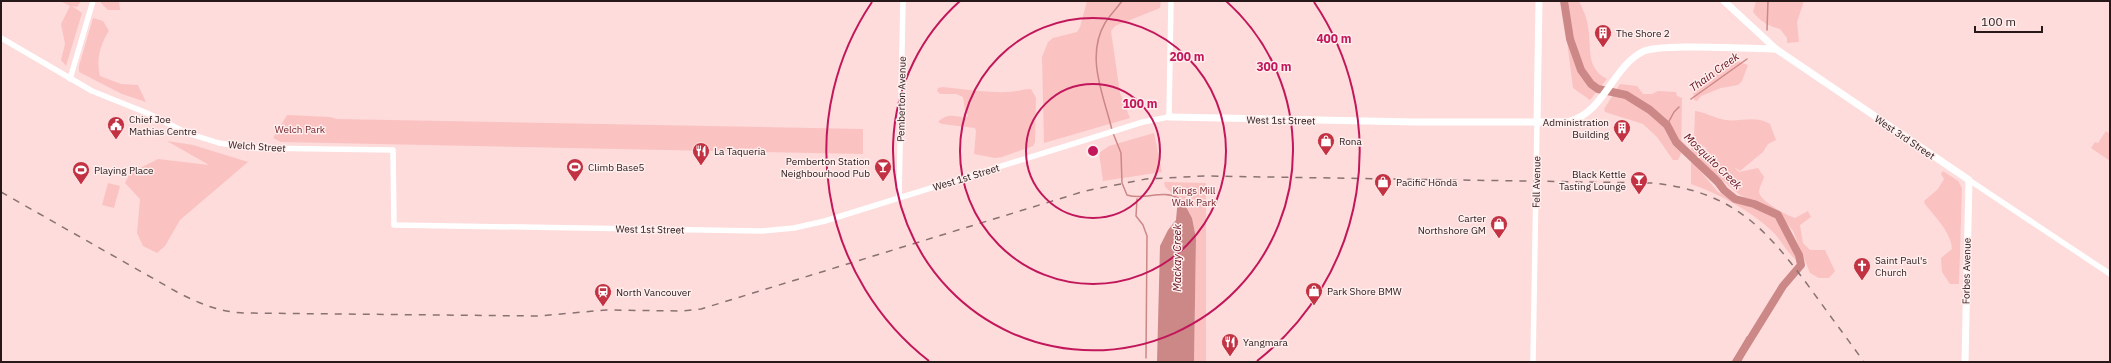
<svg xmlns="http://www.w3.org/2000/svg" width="2111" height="363" font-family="'IBM Plex Sans',sans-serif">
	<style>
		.green { fill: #fbc2c2 }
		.water { fill: #cc8787 }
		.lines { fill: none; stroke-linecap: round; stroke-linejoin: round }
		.stream { stroke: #cc8787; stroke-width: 1.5 }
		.river { stroke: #cc8787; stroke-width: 8 }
		.minor { stroke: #fff; stroke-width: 5.5 }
		.major { stroke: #fff; stroke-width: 7 }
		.rail { stroke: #897272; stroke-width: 1.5; stroke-dasharray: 7 7; stroke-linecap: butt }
		.ring { fill: none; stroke: #c2185b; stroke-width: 2 }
		.labels { text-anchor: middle; stroke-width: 3; stroke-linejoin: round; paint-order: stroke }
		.poi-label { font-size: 10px; fill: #271919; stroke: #ffeeed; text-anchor: start }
		.street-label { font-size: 10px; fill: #271919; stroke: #ffeeed }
		.park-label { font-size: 10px; fill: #711e27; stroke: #ffeeed }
		.water-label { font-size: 11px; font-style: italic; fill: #610e1a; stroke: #ffeeed }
		.centre { fill: #c2185b; stroke: #ffeeed; stroke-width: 2 }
		.ring-label { font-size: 12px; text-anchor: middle; font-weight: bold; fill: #c2185b; stroke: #ffeeed; stroke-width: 3; stroke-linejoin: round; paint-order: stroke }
	</style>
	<rect width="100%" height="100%" fill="#fddcdb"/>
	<path class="green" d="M60 1H81L77 7 72 6 82 13 66 66 61 60 65 44 61 24 70 6Z
		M101 1H119L120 10H108L101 3Z
		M1087 1H1161L1160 8 1115 26 1111 31 1120 93 1130 118 1044 143 1042 57 1048 42 1053 38 1077 32 1080 27Z
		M1562 1H1579C1583 10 1587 17 1588 27 1592 47 1585 68 1607 79L1590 100 1573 88Z
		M1756 1H1804L1797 22 1799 42 1787 43V38L1780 29C1769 26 1761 22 1753 12Z
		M93 18 103 21 109 31C100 45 96 59 100 76L121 84 138 85 146 102 122 94 79 72V66Z
		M1737 61 1748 65 1742 81 1738 85 1721 88 1701 96 1697 101 1694 100 1693 87 1703 86 1719 63Z
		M1620 84 1637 86 1643 94H1652L1658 91 1676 92 1677 96 1682 98 1681 154 1678 160H1673L1657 137 1643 124 1605 112 1604 109Z
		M942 87C964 89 986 93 1009 92 1016 92 1023 89 1031 89L1036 98 1035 142 1033 146 1002 157 995 158 974 154 976 131 975 128 942 124 938 122C946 114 954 115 964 118L968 116 965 111 963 97 956 94H940L937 91 938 88Z
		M1695 111C1704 112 1715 118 1725 120 1741 122 1756 115 1770 124L1776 140 1768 144 1763 152 1740 171 1734 167 1739 172 1758 168 1764 177C1763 181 1759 188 1759 192 1760 201 1786 215 1795 218L1808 211 1811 217 1800 225 1803 243 1810 250H1825L1835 271 1829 278H1819L1810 273 1793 231 1781 216 1740 195 1701 163 1691 150 1692 146 1708 149 1694 141Z
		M287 115 330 117 337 119 863 129V154L281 142 273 138Z
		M2106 131 2110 134V161L2091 148 2095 142 2098 143Z
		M1154 133 1162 172 1103 181 1099 153 1109 146Z
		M167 141 193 145 248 162 180 220 165 246 157 253 143 246 137 233 140 199 125 183 130 173 158 159 209 165Z
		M1691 160 1718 192 1775 218 1796 253 1799 262C1788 255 1782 241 1773 232 1750 210 1721 195 1691 184Z
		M1943 171 1958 181 1962 188 1959 284H1950L1942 272 1941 258 1952 249C1951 232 1935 217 1925 204L1924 201 1938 189 1944 179 1941 174Z
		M1164 182 1206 183V362H1194L1196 238 1192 218 1185 205 1165 187Z
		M108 183 120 186 114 208 102 205Z"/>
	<path class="water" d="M1178 197 1185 205 1192 218 1196 238 1194 362H1157L1160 246 1168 230 1176 220Z
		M1747 336 1752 340 1741 362H1732Z"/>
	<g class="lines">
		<path class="stream" d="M1767 30 1768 1
			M1691 99 1747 59
			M1667 125 1674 112 1679 107
			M1112 130C1104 96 1085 57 1105 23 1110 15 1117 8 1122 1
			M1113 133 1121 153 1122 183 1127 195C1145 201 1162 189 1178 198
			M1137 199 1136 216 1143 225 1147 236 1146 358"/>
		<path class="river" d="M1564 1 1570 39 1581 70 1591 84 1598 89 1626 95 1650 110 1667 125 1676 142 1718 182 1724 190 1735 199 1754 204 1778 215 1799 255 1801 265 1783 286 1736 362"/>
		<path class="minor" d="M1 38 92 91 147 113 187 133 219 143 251 148 393 150 394 225 762 231 794 228 825 221 1143 122 1169 117 1171 1
			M70 79 93 1
			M1969 180 2110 274
			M899 198 903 1
			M1533 362 1537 123"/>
		<path class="major" d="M1724 1 1776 49 1969 180 1965 362
			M1169 117 1415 122H1568C1605 112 1611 69 1642 52 1658 43 1751 49 1776 49
			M1537 123 1539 1"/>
		<path class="rail" d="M1 192 177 292C198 303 219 312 244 313L538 316 606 310 681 311 701 309 1085 191 1146 179 1204 176 1652 183C1732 191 1765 227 1810 288 1828 313 1846 337 1864 362"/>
	</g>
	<g class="ring">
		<circle cx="1093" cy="151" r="67"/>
		<circle cx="1093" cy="151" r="133"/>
		<path d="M1226 1A200 200 0 1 1 960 1"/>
		<path d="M929 361A266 266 0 0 1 872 2M1314 2A266 266 0 0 1 1257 361"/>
	</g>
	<defs>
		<symbol id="building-pin" viewBox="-11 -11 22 30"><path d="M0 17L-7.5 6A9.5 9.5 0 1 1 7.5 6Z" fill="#c23243" stroke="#ffeeed"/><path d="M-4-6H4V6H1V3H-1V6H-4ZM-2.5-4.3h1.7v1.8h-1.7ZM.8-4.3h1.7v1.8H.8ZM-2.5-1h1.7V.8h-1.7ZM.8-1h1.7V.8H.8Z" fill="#fff"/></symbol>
		<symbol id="civic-pin" viewBox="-11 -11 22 30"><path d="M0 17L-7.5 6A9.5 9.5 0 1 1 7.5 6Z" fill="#c23243" stroke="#ffeeed"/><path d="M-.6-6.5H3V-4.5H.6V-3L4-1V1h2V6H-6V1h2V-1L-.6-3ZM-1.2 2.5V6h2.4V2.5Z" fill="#fff"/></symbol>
		<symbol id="shop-pin" viewBox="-11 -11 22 30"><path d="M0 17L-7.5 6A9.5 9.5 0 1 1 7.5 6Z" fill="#c23243" stroke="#ffeeed"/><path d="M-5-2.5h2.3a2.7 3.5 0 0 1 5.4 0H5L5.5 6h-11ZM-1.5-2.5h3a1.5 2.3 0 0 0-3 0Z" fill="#fff"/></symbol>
		<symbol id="restaurant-pin" viewBox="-11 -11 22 30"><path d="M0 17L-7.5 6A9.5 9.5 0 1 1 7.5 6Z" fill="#c23243" stroke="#ffeeed"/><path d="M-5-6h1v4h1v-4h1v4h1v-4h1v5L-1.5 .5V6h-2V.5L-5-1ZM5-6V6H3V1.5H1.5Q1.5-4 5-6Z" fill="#fff"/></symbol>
		<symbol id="stadium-pin" viewBox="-11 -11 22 30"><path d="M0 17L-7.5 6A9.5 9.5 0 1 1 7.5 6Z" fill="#c23243" stroke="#ffeeed"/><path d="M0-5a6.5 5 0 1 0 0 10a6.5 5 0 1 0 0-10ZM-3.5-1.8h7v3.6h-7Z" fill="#fff"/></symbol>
		<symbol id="bar-pin" viewBox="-11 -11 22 30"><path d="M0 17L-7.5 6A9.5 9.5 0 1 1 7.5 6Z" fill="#c23243" stroke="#ffeeed"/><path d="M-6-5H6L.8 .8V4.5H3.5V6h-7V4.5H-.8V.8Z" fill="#fff"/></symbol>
		<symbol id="church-pin" viewBox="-11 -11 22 30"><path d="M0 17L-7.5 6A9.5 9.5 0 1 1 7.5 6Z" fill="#c23243" stroke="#ffeeed"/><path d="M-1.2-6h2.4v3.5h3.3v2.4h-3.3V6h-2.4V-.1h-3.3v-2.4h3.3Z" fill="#fff"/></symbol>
		<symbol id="station-pin" viewBox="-11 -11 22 30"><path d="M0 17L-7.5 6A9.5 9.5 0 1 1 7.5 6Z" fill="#c23243" stroke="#ffeeed"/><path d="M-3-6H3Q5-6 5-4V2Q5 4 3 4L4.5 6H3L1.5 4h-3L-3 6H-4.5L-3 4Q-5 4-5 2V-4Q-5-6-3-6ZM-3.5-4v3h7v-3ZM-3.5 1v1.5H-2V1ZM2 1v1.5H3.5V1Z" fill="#fff"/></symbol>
	</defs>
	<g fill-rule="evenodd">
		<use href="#building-pin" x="1593" y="23" width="20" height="27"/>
		<use href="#civic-pin" x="106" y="115" width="20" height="27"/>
		<use href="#building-pin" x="1612" y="118" width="20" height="27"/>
		<use href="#shop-pin" x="1316" y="131" width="20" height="27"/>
		<use href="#restaurant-pin" x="691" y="141" width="20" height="27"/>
		<use href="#stadium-pin" x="565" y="157" width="20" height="27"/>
		<use href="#bar-pin" x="873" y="157" width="20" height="27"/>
		<use href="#stadium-pin" x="71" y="160" width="20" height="27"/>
		<use href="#bar-pin" x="1629" y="170" width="20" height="27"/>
		<use href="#shop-pin" x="1373" y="172" width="20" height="27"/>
		<use href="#shop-pin" x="1489" y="214" width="20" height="27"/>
		<use href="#church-pin" x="1852" y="256" width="20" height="27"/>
		<use href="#shop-pin" x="1304" y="281" width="20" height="27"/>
		<use href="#station-pin" x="593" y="282" width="20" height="27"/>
		<use href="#restaurant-pin" x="1220" y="332" width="20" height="27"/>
	</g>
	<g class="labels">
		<g class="poi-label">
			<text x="1616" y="37">The Shore 2</text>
			<text x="129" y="123">Chief Joe<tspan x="129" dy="12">Mathias Centre</tspan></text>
			<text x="1609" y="126" text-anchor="end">Administration<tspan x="1609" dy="12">Building</tspan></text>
			<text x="1339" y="145">Rona</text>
			<text x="714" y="155">La Taqueria</text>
			<text x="870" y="165" text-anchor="end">Pemberton Station<tspan x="870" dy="12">Neighbourhood Pub</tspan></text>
			<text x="588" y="171">Climb Base5</text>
			<text x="94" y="174">Playing Place</text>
			<text x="1626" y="178" text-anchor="end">Black Kettle<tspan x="1626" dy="12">Tasting Lounge</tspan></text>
			<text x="1396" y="186">Pacific Honda</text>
			<text x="1486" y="222" text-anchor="end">Carter<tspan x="1486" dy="12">Northshore GM</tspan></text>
			<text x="1875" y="264">Saint Paul's<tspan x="1875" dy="12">Church</tspan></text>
			<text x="1327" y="295">Park Shore BMW</text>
			<text x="616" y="296">North Vancouver</text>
			<text x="1243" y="346">Yangmara</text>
		</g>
		<g class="street-label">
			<text transform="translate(901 99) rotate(-89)" y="4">Pemberton Avenue</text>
			<text transform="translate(1281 120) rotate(1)" y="4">West 1st Street</text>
			<text transform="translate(1905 137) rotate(34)" y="4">West 3rd Street</text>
			<text transform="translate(257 146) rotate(4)" y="4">Welch Street</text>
			<text transform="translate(966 177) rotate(-17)" y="4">West 1st Street</text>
			<text transform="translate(1536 182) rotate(-89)" y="4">Fell Avenue</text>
			<text transform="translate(650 229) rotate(1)" y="4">West 1st Street</text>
			<text transform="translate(1966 271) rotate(-89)" y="4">Forbes Avenue</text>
		</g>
		<g class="park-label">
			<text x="300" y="133">Welch Park</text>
			<text x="1194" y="194">Kings Mill<tspan x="1194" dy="12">Walk Park</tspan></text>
		</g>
		<g class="water-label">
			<text transform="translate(1714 72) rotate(-36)" y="4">Thain Creek</text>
			<text transform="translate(1713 161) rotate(44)" y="4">Mosquito Creek</text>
			<text transform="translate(1177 258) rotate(-90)" y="4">Mackay Creek</text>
		</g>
	</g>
	<circle cx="1093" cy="151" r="6" class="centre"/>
	<g class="ring-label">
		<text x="1334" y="43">400 m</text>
		<text x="1187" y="61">200 m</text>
		<text x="1274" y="71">300 m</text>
		<text x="1140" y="108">100 m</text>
	</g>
	<rect width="2111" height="363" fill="none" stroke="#271919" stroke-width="4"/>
	<path d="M1975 26v6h67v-6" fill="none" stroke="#271919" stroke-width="2"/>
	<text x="1981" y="26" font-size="12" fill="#271919" stroke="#ffeeed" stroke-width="3" paint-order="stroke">100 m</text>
</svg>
